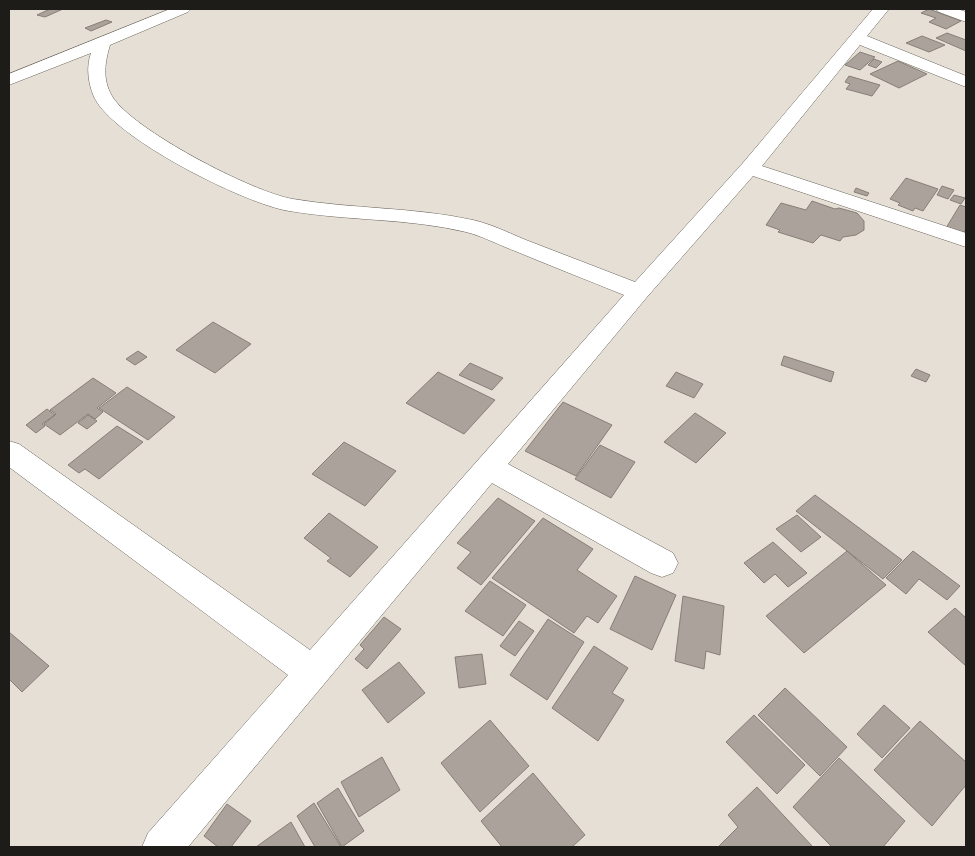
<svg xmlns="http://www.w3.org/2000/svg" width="975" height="856" font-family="Quicksand,sans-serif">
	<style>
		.building { fill: #aca29c; stroke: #887e78 }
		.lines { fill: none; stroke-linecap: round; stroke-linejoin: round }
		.minor-casing { stroke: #68625a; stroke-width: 1 }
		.minor { fill: #fff; fill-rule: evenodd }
	</style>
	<rect width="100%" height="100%" fill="#e5dfd5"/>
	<path class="building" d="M50 9H63L45 17 37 15Z
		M929 9 961 21 946 29 929 22 936 18 921 13Z
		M106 20 112 22 91 31 85 28Z
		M947 33 966 40V51L936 38Z
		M922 36 945 45 929 52 906 43Z
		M860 52 875 57 860 70 845 65Z
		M874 59 882 62 876 68 868 65Z
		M898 61 927 74 899 88 870 74Z
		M849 76 880 85 872 96 846 89 850 84 845 82Z
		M906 178 938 189 923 211 915 208 913 211 898 205 900 203 890 199Z
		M942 186 954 190 948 199 937 195Z
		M856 188 869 193 867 196 854 192Z
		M954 195 965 198 961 204 950 200Z
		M812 201 835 209 839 208 857 213 864 221V230L856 235 843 237 840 241 821 235 813 243 778 232 780 230 766 225 781 203 806 210Z
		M960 205 966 207V229L963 234 946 228Z
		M213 322 251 344 215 373 176 350Z
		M138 351 147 357 135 365 126 359Z
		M784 356 834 372 831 382 781 365Z
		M470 363 503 378 492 390 459 375Z
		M916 369 930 375 926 382 911 376Z
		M438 372 495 400 464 434 406 403Z
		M676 372 703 384 694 398 666 386Z
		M93 378 116 393 97 408 103 412 95 419 88 414 60 435 44 424 56 414 50 410Z
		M127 387 175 417 148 440 99 408Z
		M563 402 612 425 576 476 525 451Z
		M47 409 55 415 42 424 45 426 36 433 26 425Z
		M695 413 726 433 696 463 664 442Z
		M88 415 97 421 87 429 78 423Z
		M117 426 143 442 99 479 85 469 79 473 68 465Z
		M344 442 396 471 365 506 312 474Z
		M600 445 635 462 611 498 575 479Z
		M815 495 902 560 883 579 796 511Z
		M498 498 535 521 481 585 457 568 471 552 457 543Z
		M329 513 378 547 350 577 327 561 331 558 304 538Z
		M797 515 821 537 801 552 776 529Z
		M543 518 593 549 577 570 617 596 598 623 587 616 574 633 492 578Z
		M773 542 807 573 788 587 775 574 764 583 744 563Z
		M847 551 886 585 804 653 766 616Z
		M913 551 960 586 947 600 919 579 906 594 886 578Z
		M635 576 676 595 652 650 610 629Z
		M490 581 526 605 503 636 465 611Z
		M683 596 724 606 720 655 706 651 704 669 675 661Z
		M955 608 966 618V666L928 632Z
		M384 617 401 629 367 669 355 659 364 649 360 645Z
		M548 619 584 642 547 700 510 675Z
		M519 621 534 631 515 656 500 646Z
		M9 632 49 666 22 692 9 679Z
		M594 646 628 668 612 693 624 700 598 741 552 708Z
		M482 654 486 684 459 688 455 657Z
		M399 662 425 693 388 723 362 690Z
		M785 688 847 747 820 776 758 715Z
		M884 705 910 728 882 758 857 734Z
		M754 715 805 765 777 794 726 742Z
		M490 720 529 766 480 812 441 763Z
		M920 721 966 762V785L932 826 874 770Z
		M382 757 400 790 359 817 341 782Z
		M839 758 905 821 883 847H832L793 807Z
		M533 773 585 835 572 847H502L481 821Z
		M757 787 813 847H718L738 827 728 815Z
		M338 788 364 831 342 847 317 803Z
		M314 803 341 847H315L297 816Z
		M227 804 251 821 231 847H218L204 836Z
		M291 822 305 847H256Z"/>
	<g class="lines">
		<defs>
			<path id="minor" d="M170 9H191L188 12 110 45C105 62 102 79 112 96 131 129 254 193 293 199 352 209 414 207 473 220 491 224 509 233 526 240 562 254 599 268 635 282L742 164 873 9H889L867 36 966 76V87L860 45 762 166 966 233V247L753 176 647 297 508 464 673 553 678 563 673 573 662 577 651 573 492 483 188 847H142L148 833 288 675 9 467V441L19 444 310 650 624 295C587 280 551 266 515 251 499 245 482 236 466 232 408 218 348 221 289 211 245 204 113 138 94 97 88 83 86 67 91 53L9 85V74Z
				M936 9H958L966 12V22L939 12Z"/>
		</defs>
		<use href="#minor" class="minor-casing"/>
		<use href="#minor" class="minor"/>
	</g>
	<rect width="975" height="856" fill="none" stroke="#1e1c19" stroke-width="20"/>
</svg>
